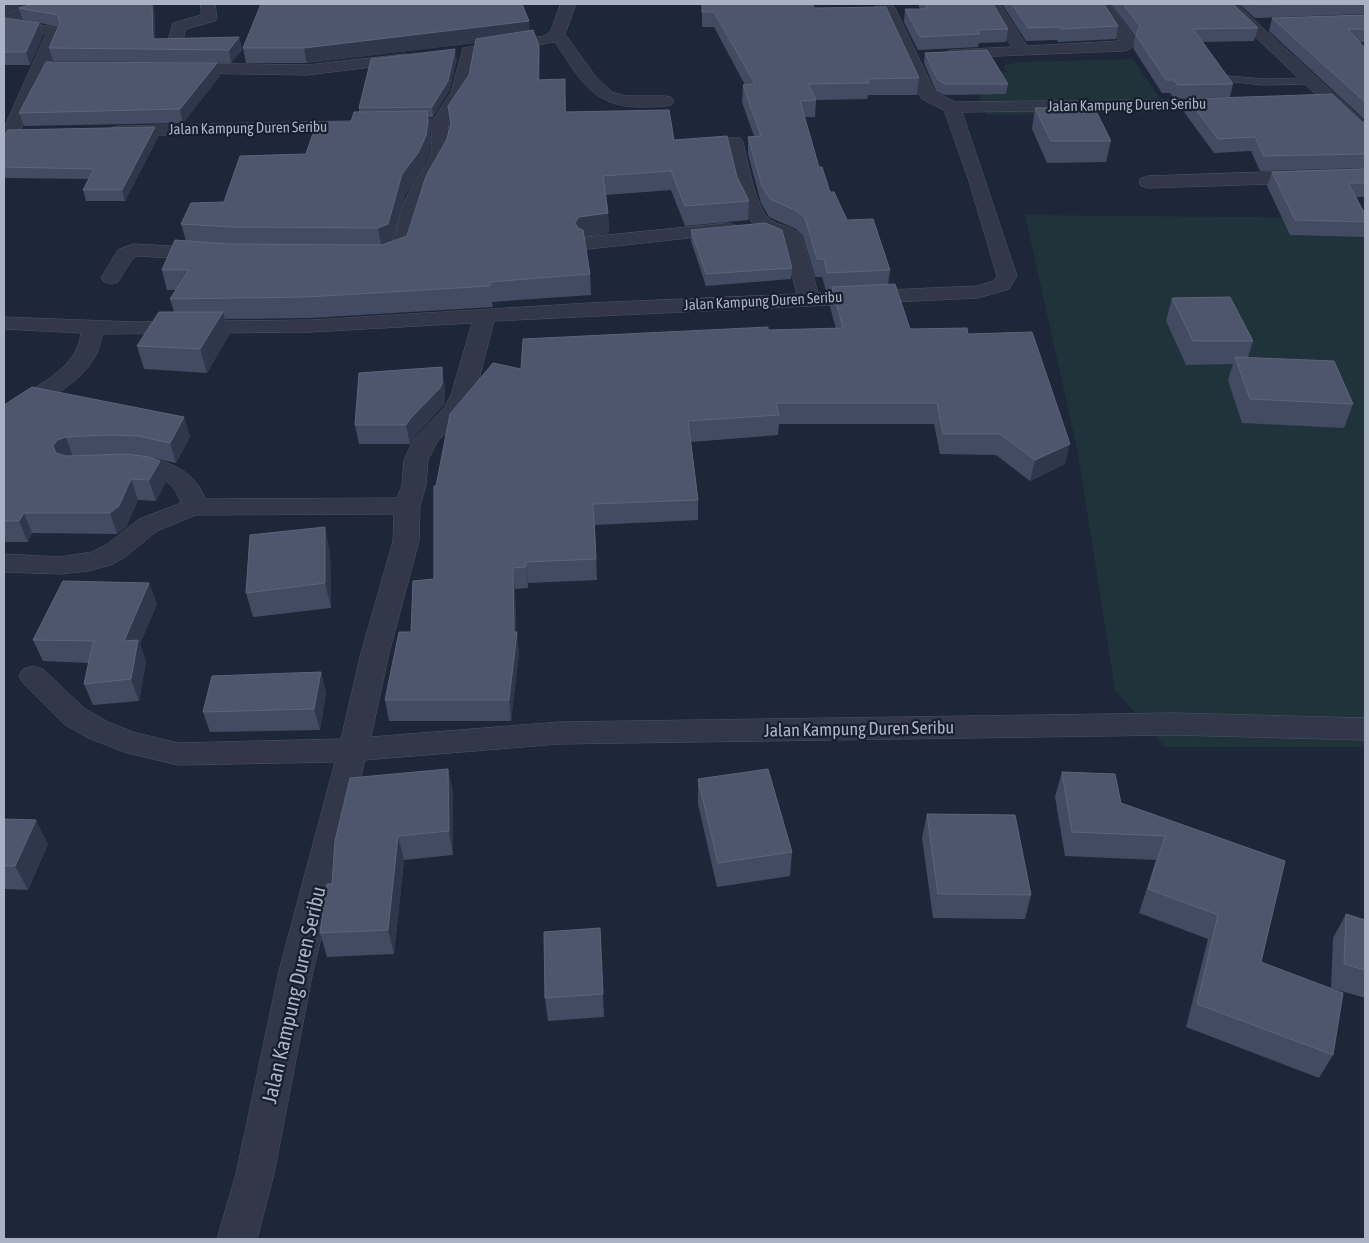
<svg xmlns="http://www.w3.org/2000/svg" width="1369" height="1243" font-family="'Asap Condensed',sans-serif">
	<style>
		.green { fill: #20333a }
		.lines { fill: none; stroke-linecap: round; stroke-linejoin: round }
		.service-casing { stroke: #4c5364; stroke-width: 1 }
		.minor-casing { stroke: #4c5364; stroke-width: 1 }
		.service { fill: #323849; fill-rule: evenodd }
		.minor { fill: #323849; fill-rule: evenodd }
		.wall { fill: #424b61 }
		.shaded-wall { fill: #2f374c }
		.building { fill: #4d566c; stroke: #5c647a }
		.labels { text-anchor: middle; stroke-width: 4.5; stroke-linejoin: round; paint-order: stroke }
		.far-street-label { font-size: 15px; fill: #acb2c6; stroke: #171e2d }
		.street-label { font-size: 18px; fill: #acb2c6; stroke: #171e2d }
		.near-street-label { font-size: 21px; fill: #acb2c6; stroke: #171e2d }
	</style>
	<rect width="100%" height="100%" fill="#1e2639"/>
	<path class="green" d="M1133 59 1169 112 987 115 974 83 988 72H1007L1004 65 1019 62Z
		M1025 215 1365 218V747H1165L1115 690 1078 453Z"/>
	<g class="lines">
		<defs>
			<path id="service" d="M1228 76 1264 79 1310 78 1316 81 1310 84 1264 85 1224 81V77Z"/>
			<path id="minor" d="M40 4H110L102 9 40 13 15 21 60 28 62 35 19 134 16 138H4V128L46 34 6 29 4 14Z
				M201 4H215L217 18 215 21 186 29 182 43H170L168 40 173 23 201 15Z
				M561 4H576L565 34 596 77 612 92 626 96H665L671 97 674 101 671 105C661 107 650 107 640 107 592 107 579 78 555 42L476 55 469 92 448 124C450 135 451 144 449 155 445 171 433 181 426 195 420 210 420 244 409 255 400 263 383 264 372 261L369 257 372 253 393 247C397 231 400 209 408 194 421 170 436 159 431 129L119 136 113 135 110 131 113 127 119 126 434 119 451 92 463 48 544 36 550 32Z
				M874 4H891L895 8 935 92 955 102 1223 99 1229 100 1232 104 1229 108 1223 109 962 112 1017 276 1009 289 978 298 494 321 475 395 461 417 437 442 428 460 426 485 420 506 419 541 389 653 371 737 559 722 1174 713 1365 718V740L1174 735 559 744 365 760 313 971 274 1174 257 1239H217L236 1174 279 971 335 762 178 765 127 753 88 738 64 724 23 683 19 676 23 669 33 666 43 669 84 708 108 722 133 732 178 743 341 739 361 653 393 541 394 514 196 515 157 531 125 557 111 565 88 571 60 574 4 572V554L60 557 92 552 106 545 139 519 181 503C168 466 145 480 116 472L113 467 116 462C151 453 192 463 205 499L397 498 402 485 404 460 414 439 444 408 451 395 472 323 311 332 102 334C98 379 44 399 12 423L4 425V407C32 387 77 371 81 333L4 329V317L135 322 311 320 589 303 797 294 783 240 757 228 746 215 735 184 725 142 728 138H740L743 142C747 159 756 207 768 218 778 227 794 225 802 237L818 293 977 286 994 281 997 276 969 181 944 110 922 99 919 95 883 13Z
				M986 4H1000L1027 46 1119 41 1095 4H1110L1136 40 1130 49 1124 51 946 58 944 55 946 52 952 50 1011 47Z
				M1221 4H1237L1365 122V136L1359 135Z
				M406 54 412 56 414 59 412 62 307 75 183 73 177 72 175 68 177 64 183 63 307 65Z
				M1365 169V181L1148 188 1141 186 1139 182 1141 178 1148 176Z
				M728 223 735 225 738 229 735 233 588 249 581 247 578 243 581 239 588 237Z
				M134 244 207 248 214 250 217 254 214 258 207 260 137 256 133 258 118 282 111 284 104 282 101 278 118 250Z"/>
		</defs>
		<use href="#service" class="service-casing"/>
		<use href="#minor" class="minor-casing"/>
		<use href="#service" class="service"/>
		<use href="#minor" class="minor"/>
	</g>
	<path class="wall" d="M4 4H154L155 39 239 37 242 50 231 63 53 61 49 48 58 27 40 23 43 36 30 65H4V18L32 22 23 20 19 9 4 14Z
		M702 4 814 8 919 78 917 95H868L867 99 816 100 815 117H804L819 167 830 192 847 220 890 270 888 285 910 329 968 334 1065 464 1030 481 996 455 940 454 934 424H779L778 435 691 442 698 500V520L595 525 597 580 528 583V588L515 589 516 632 519 653 511 721H389L385 700 411 632 434 579 436 486 521 369 768 330 836 329 830 307 831 291H826L822 277H815L803 236 796 229 769 217 761 203 748 154V137L754 136 742 102 743 85H745L714 27H702Z
		M918 4H993L1008 29 1006 42 979 43 978 47 918 50 904 22 905 9H920Z
		M1002 4H1104L1118 26 1116 39 1058 42 1057 40 1026 41Z
		M1111 4H1233L1258 28 1254 41 1203 42 1233 84 1230 97 1174 99 1170 93H1162L1133 48 1135 36Z
		M1239 4H1365V14L1255 18Z
		M1365 15V42H1360L1365 48V120L1269 31 1272 18Z
		M529 21V30L539 46 540 64V80L566 98V112L674 140 737 177 749 201 748 220 685 226 671 190 606 195 608 213 609 233 584 237 590 274 591 295 492 302 493 307 311 318 225 319 229 335 207 373 144 369 137 346 174 312 170 299 176 290H167L162 270 186 241 181 224 224 202 306 154 351 122 359 112V108L457 59 449 91 433 117H428L431 141 428 156 420 174 405 195 393 241 407 236 447 139 450 125 448 106 469 75 475 43 307 63H246L243 48Z
		M925 53 1008 84 1006 94 944 95 936 91 924 63Z
		M217 63 220 76 183 123 24 126 19 113Z
		M1188 99 1365 123V168L1260 171 1251 151 1214 153 1184 112Z
		M1035 108 1111 141 1106 162 1047 163 1032 129Z
		M4 136 158 137 125 201H86L83 190 89 179 4 178Z
		M1365 169V197H1356L1365 214V237L1290 235 1267 186 1272 172Z
		M691 230 792 268 791 279 706 286 691 241Z
		M1172 298 1253 341 1248 357 1353 404 1344 428 1242 423 1228 380 1233 364 1186 365 1166 321Z
		M445 386V403L442 407 413 438 410 444H359L355 425Z
		M4 405 184 417 190 437 176 463 152 458 166 482 156 501 138 500 126 527 117 534 32 533 28 542H4Z
		M330 551 331 608 253 617 246 593Z
		M149 583 157 604 140 644 146 662 139 701 93 705 84 684 89 663 43 661 33 640Z
		M321 672 326 693 320 730 210 732 203 712Z
		M448 769 453 793V855L404 860 394 954 327 957 320 933 332 884Z
		M1062 772 1121 803 1285 861 1261 962 1333 1055 1319 1078 1186 1027 1208 939 1139 913 1156 860 1065 856 1055 797Z
		M698 779 792 852 790 876 717 887 698 804Z
		M927 814 1031 895 1025 919 933 918 922 838Z
		M4 819 48 844 28 890 4 889Z
		M1346 914 1365 920V998L1331 988 1333 938Z
		M600 928 604 1017 548 1021 545 998Z"/>
	<path class="shaded-wall" d="M4 4H35L19 8V9L4 14Z
		M152 4H154L156 49 153 39Z
		M529 21 530 36 307 63 304 48Z
		M39 23 43 36 30 65 26 52Z
		M239 37 242 50 231 63 229 50Z
		M539 46 540 64V99L538 80Z
		M455 49 457 59 449 91 433 117 432 107Z
		M217 63 220 76 183 123 180 109Z
		M428 121 431 141 428 156 420 174 405 195 391 246 382 249 378 228 402 174Z
		M155 127 158 137 125 201 122 190Z
		M608 213 609 233 580 237 575 223 579 217Z
		M223 312 229 335 207 373 200 349Z
		M442 367 445 386V403L442 407 413 438 410 444 406 425Z
		M184 417 190 437 176 463 170 443Z
		M66 437 73 457 60 466 53 446 57 440Z
		M1070 444 1065 464 1030 481 1035 460Z
		M160 461 166 482 156 501 149 480Z
		M131 479 138 500 126 527 117 534 110 513Z
		M24 513 32 533 28 542 19 521Z
		M325 527 330 551 331 608 325 583Z
		M526 562 528 583V588L526 567Z
		M513 568 515 589 516 640 517 632 519 653 511 721 509 700 514 632Z
		M149 583 157 604 140 644 146 662 139 701 131 679 124 641Z
		M321 672 326 693 320 730 314 709Z
		M448 769 453 793V855L449 831Z
		M36 820 48 844 28 890 15 866Z
		M398 836 404 860 394 954 388 930Z"/>
	<path class="building" d="M33 4H152L153 39 239 37 229 50 49 48 60 23 58 15 19 8Z
		M261 4H522L529 21 304 48H243Z
		M702 4H813L814 8 886 7 919 78 867 79 869 83 808 84 816 100 800 101 819 167H822L830 192H834L847 220 873 219 890 270 827 273 824 259H817L805 218 797 211 770 199 762 186 748 137 761 136 743 85 755 84 714 12H702Z
		M925 4H993L1008 29 978 30 980 34 920 37 905 9H927Z
		M1012 4H1104L1118 26 1061 29 1059 27 1028 28Z
		M1123 4H1233L1258 28 1193 29 1233 84 1178 85 1173 80H1166L1136 35 1140 26Z
		M1257 4H1301L1258 5Z
		M1365 15V29H1348L1365 48V102L1272 18Z
		M4 18 39 23 26 52H4Z
		M533 30 539 46 538 80 565 79V112L669 110 674 140 727 136 737 177 749 201 685 206 671 171 603 176 608 213 579 217 575 223 578 228 583 230 590 274 490 282V286L307 297 170 299 189 270H162L175 240 230 244 382 245 407 236 426 176 447 139 451 122 448 106 469 75 476 39Z
		M455 49 448 81 432 107 359 108 371 59Z
		M987 50 1008 84H946L938 80 925 53Z
		M46 62 217 63 180 109 19 113Z
		M1332 94 1362 122 1365 123V154L1264 156 1255 137 1218 139 1188 99Z
		M1094 107 1111 141H1051L1035 108Z
		M427 111 428 121 426 136 418 153 402 174 388 224 378 228 230 227 181 224 191 203 224 202 240 156 306 154 317 122H351L354 112Z
		M155 127 122 190H83L94 169 4 167V136L8 130Z
		M1365 169V183H1348L1365 214V222L1295 220 1272 172Z
		M765 223 782 230 792 268 706 274 691 230Z
		M895 284 910 329 967 328 968 334 1032 332 1070 444 1035 460 1000 434H943L937 403H776L779 415 688 421 698 500 593 504 596 559 526 562V567L513 568 514 632H517L509 700H385L399 632H411L413 581 434 579V486H436L450 414 493 363 521 369 523 339 768 327V330L843 328 832 287Z
		M1230 297 1253 341H1193L1172 298Z
		M159 312H223L200 349 137 346Z
		M1235 357 1334 361 1353 404 1250 399Z
		M442 367V384L440 388 410 419 406 425H355L359 373Z
		M32 387 184 417 170 443 138 436 108 435 66 437 57 440 53 446 56 453 66 456 127 454 149 457 160 461 149 480 131 479 119 506 110 513H24L19 521H4V405Z
		M325 527V583L246 593 250 535Z
		M63 581 149 583 124 641 138 640 131 679 84 684 93 642 97 641 33 640Z
		M321 672 314 709 203 712 212 676Z
		M448 769 449 831 398 836 388 930 320 933 327 884H332L335 841 350 778Z
		M768 769 792 852 718 863 698 779Z
		M1062 772 1115 774 1121 803 1285 861 1261 962 1343 993 1333 1055 1197 1004 1218 915 1148 889 1165 836 1072 832Z
		M927 814 1015 815 1031 895 938 894Z
		M4 819 36 820 15 866H4Z
		M1346 914 1365 920V970L1344 964Z
		M600 928 603 994 545 998 544 932Z"/>
	<g class="labels">
		<g class="far-street-label">
			<text transform="translate(1127 105) rotate(-1)" y="5">Jalan Kampung Duren Seribu</text>
			<text transform="translate(248 128) rotate(-1)" y="5">Jalan Kampung Duren Seribu</text>
			<text transform="translate(763 301) rotate(-3)" y="5">Jalan Kampung Duren Seribu</text>
		</g>
		<g class="street-label">
			<text transform="translate(859 729) rotate(-1)" y="6">Jalan Kampung Duren Seribu</text>
		</g>
		<g class="near-street-label">
			<text transform="translate(294 995) rotate(-77)" y="7">Jalan Kampung Duren Seribu</text>
		</g>
	</g>
	<rect width="1369" height="1243" fill="none" stroke="#acb2c6" stroke-width="10"/>
</svg>
